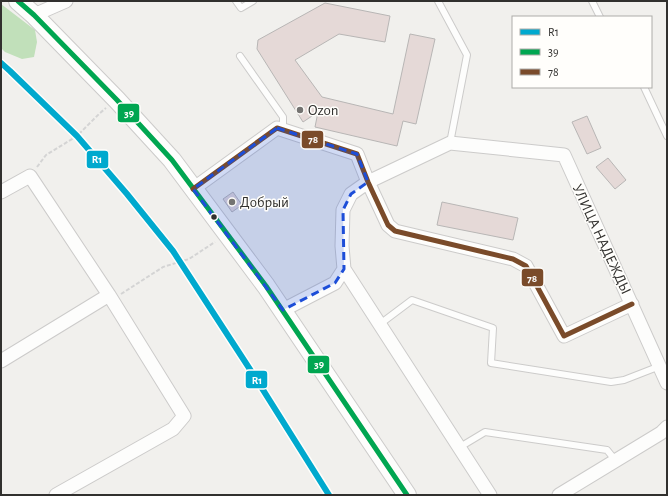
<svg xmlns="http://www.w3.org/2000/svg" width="668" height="496" font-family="'Alegreya Sans',sans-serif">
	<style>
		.green { fill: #c1e0ba }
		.building { fill: #e5d9d7; stroke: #b8b6b5 }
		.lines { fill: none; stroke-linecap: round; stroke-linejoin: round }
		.lane-casing { stroke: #cccbca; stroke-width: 8 }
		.street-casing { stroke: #cccbca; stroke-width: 15 }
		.secondary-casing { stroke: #cccbca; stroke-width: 20 }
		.path { stroke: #d4d4d4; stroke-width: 2; stroke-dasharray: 4 2; stroke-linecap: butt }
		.lane { stroke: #fdfdfc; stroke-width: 6 }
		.street { stroke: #fdfdfc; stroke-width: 13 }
		.secondary { stroke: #fdfdfc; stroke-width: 18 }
		.bus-1-casing { stroke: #fffefb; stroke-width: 8 }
		.bus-2-casing { stroke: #fffefb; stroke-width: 8 }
		.bus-1 { stroke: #00a651; stroke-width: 5 }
		.bus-2 { stroke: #7a4b2a; stroke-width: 5 }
		.rail-1-casing { stroke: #fffefb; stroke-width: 9 }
		.rail-1 { stroke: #00a9ce; stroke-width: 6 }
		.marked { fill: #1d4ed8; fill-opacity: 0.2; stroke: #1d4ed8; stroke-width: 3; stroke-dasharray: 8 5; stroke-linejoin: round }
		.poi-dot { fill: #747371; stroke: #fffefb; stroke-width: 1.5 }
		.bus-dot { fill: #31302e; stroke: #fffefb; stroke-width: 1.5 }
		.labels { text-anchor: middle; stroke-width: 3; stroke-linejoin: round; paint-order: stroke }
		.poi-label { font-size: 15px; fill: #31302e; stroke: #fffefb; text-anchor: start }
		.street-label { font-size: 15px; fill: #31302e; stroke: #fffefb }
		.line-badge { stroke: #fffefb; stroke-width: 1.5 }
		.badge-label { font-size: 11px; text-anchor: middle; font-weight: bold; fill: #fff }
	</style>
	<rect width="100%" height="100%" fill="#f1f0ed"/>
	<path class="green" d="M1 4 35 30 37 42 34 57 22 59 5 52 1 48Z"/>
	<path class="building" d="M325 3 390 16 385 42 339 34 295 60 322 97 393 114 410 34 435 39 416 124 403 121 397 146 315 127 318 112 303 122 257 49 258 40Z
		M587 116 601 148 587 154 572 122Z
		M608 158 626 180 615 189 596 167Z
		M233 192 242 205 232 212 223 199Z
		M442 202 518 218 513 240 437 225Z"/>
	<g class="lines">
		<defs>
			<path id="lane" d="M236 1 241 8 253 1
				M438 1 467 55 450 143
				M592 1 600 17
				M240 56 283 117V130
				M644 87 667 136
				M380 324 412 300 493 328 491 363 611 382 624 380 660 366
				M460 447 485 432 607 450 616 461"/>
			<path id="street" d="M34 15 66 1
				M193 189 277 128 357 154 368 182 388 225 395 231 513 259 526 266 564 336 632 304
				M1 192 30 176 109 295 184 416 173 429 56 495
				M344 269 490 495
				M283 310 335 283 344 269 342 246 343 210 351 194 368 182 450 143 564 155 667 383
				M1 361 109 295
				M559 495 661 433 667 427"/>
			<path id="secondary" d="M18 1 34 15 117 100 172 160 266 286 407 495"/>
		</defs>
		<use href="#lane" class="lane-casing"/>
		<use href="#street" class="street-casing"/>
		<use href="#secondary" class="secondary-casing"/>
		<path class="path" d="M37 167 46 155 77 136 100 113 106 108
			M121 294 163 267 189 259 215 242"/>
		<use href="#lane" class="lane"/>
		<use href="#street" class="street"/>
		<use href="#secondary" class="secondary"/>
		<defs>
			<path id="bus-1" d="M18 1 34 15 117 100 172 160 266 286 407 495"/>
			<path id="bus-2" d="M193 189 277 128 357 154 368 182 388 225 395 231 513 259 526 266 564 336 632 304"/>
		</defs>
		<use href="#bus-1" class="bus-1-casing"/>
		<use href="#bus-2" class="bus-2-casing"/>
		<use href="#bus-1" class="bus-1"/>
		<use href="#bus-2" class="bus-2"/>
		<defs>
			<path id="rail-1" d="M1 63 10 71 77 136 127 194 173 251 253 374 329 495"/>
		</defs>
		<use href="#rail-1" class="rail-1-casing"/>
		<use href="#rail-1" class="rail-1"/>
	</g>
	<path class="marked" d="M277 128 357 154 368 182 351 194 343 210 344 269 335 283 283 310 193 189Z"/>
	<g class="poi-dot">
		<circle cx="300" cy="110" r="4"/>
		<circle cx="232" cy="202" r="4"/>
	</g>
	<circle class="bus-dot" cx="214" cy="217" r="3.5"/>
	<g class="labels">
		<g class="poi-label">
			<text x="308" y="115">Ozon</text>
			<text x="240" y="207">Добрый</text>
		</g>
		<g class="street-label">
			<text transform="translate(602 239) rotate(65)" y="5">УЛИЦА НАДЕЖДЫ</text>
		</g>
	</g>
	<g class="line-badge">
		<rect x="117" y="103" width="23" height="20" rx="4" fill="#00a651"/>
		<rect x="301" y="130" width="23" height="19" rx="4" fill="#7a4b2a"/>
		<rect x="86" y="150" width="23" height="19" rx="4" fill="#00a9ce"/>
		<rect x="521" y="268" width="23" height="19" rx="4" fill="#7a4b2a"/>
		<rect x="307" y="355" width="23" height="19" rx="4" fill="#00a651"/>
		<rect x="245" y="370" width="23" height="19" rx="4" fill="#00a9ce"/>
	</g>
	<g class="badge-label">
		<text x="129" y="117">39</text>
		<text x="313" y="143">78</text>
		<text x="97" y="163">R1</text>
		<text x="532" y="282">78</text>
		<text x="319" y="368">39</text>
		<text x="257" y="384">R1</text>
	</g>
	<rect width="668" height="496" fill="none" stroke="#31302e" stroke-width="4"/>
	<rect x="512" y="16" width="140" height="72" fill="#fffefb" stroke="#adaca9"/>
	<rect x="520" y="29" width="20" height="6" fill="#00a9ce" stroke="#adaca9"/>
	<text x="548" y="36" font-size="12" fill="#31302e">R1</text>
	<rect x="520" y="49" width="20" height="6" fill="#00a651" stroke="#adaca9"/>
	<text x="548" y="56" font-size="12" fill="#31302e">39</text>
	<rect x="520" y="69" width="20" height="6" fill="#7a4b2a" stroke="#adaca9"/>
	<text x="548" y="76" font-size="12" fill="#31302e">78</text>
</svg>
